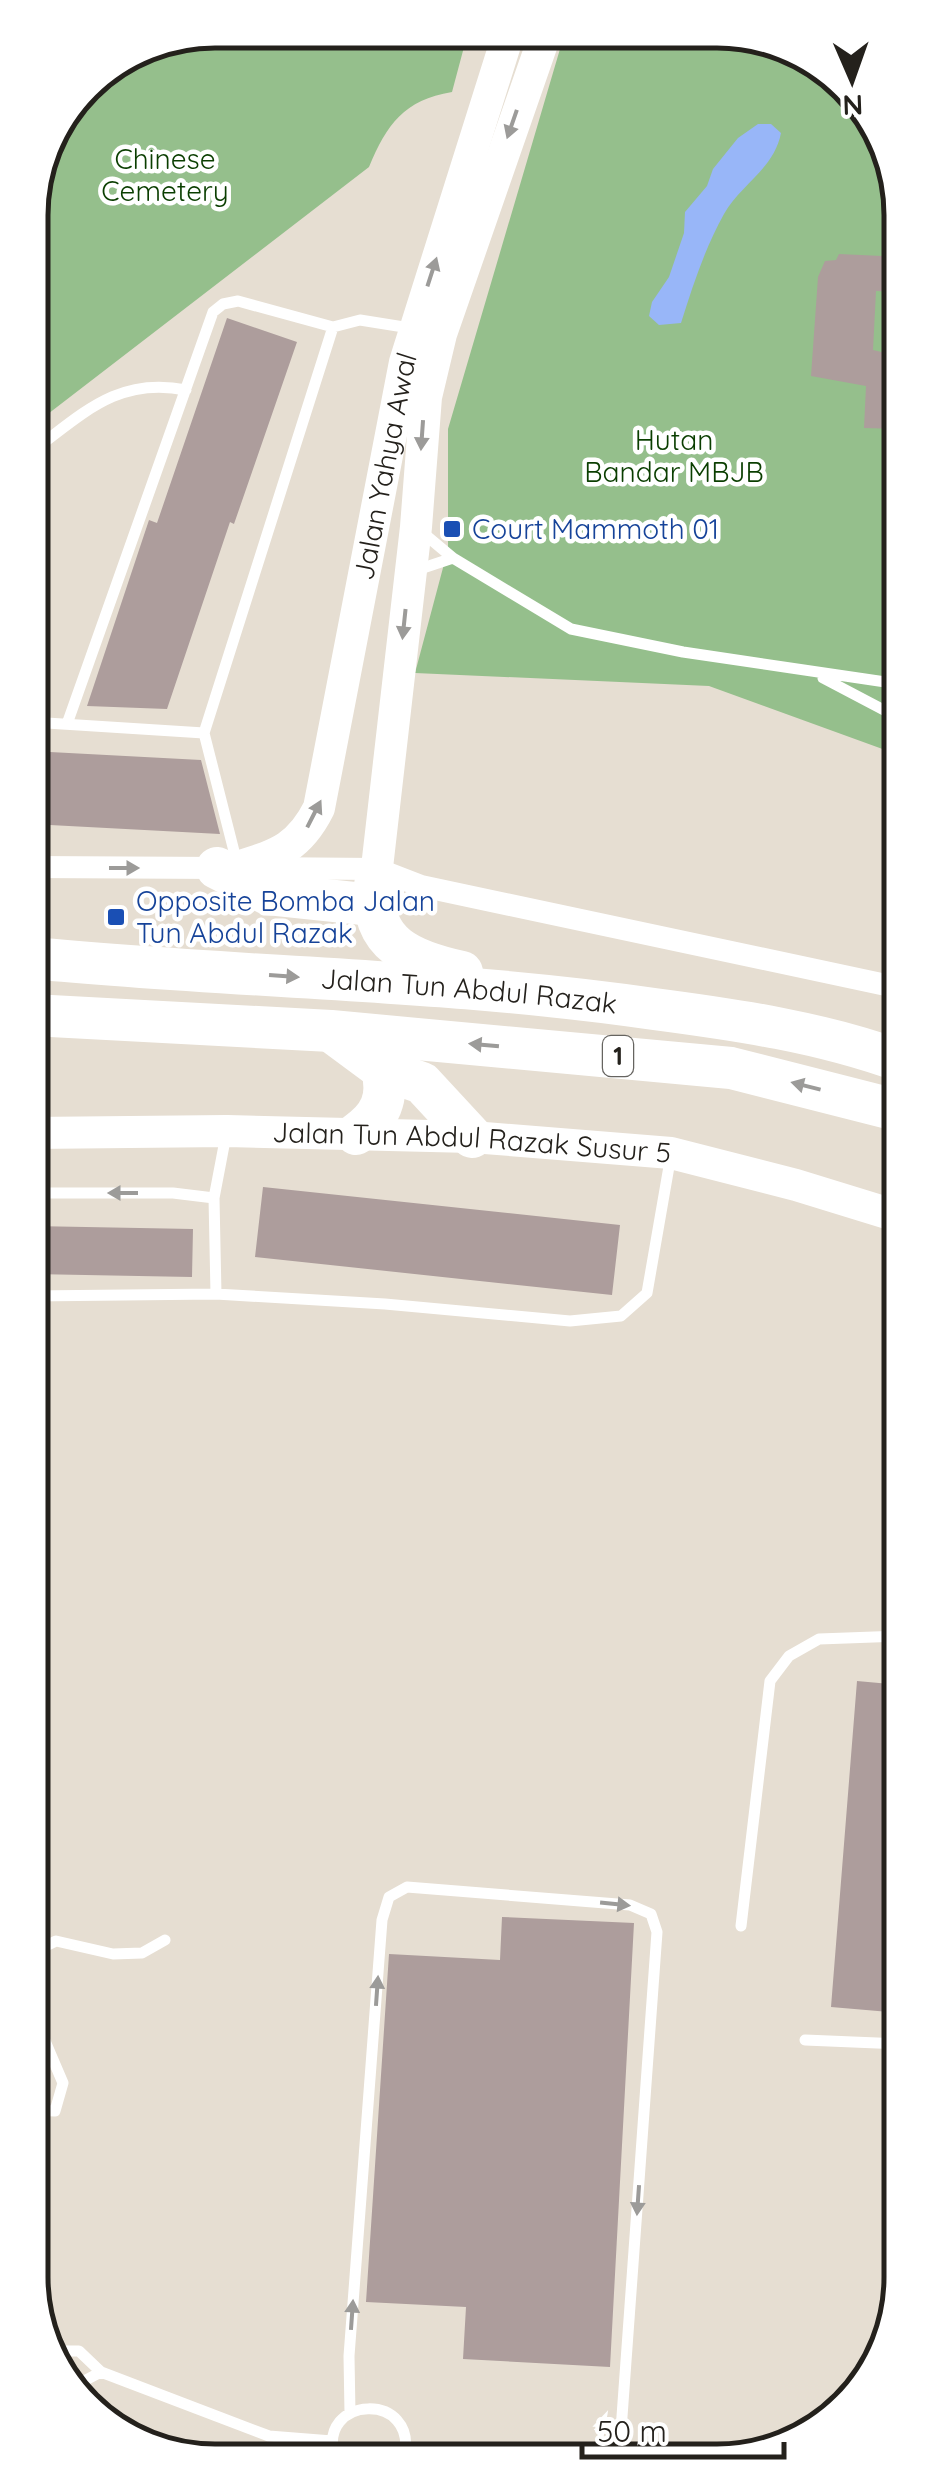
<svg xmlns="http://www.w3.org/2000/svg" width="932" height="2492" font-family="Quicksand,sans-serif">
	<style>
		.green { fill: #95bf8c }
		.water { fill: #98b6f8 }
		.building { fill: #ad9d9c }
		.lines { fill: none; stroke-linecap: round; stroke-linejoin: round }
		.lane { stroke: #fff; stroke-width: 11 }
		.street { stroke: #fff; stroke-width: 22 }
		.secondary { stroke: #fff; stroke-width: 32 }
		.highway { stroke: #fff; stroke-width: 42 }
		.oneway { fill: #9c9b99 }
		.transit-dot { fill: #1a4fb4; stroke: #fff; stroke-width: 4 }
		.labels { text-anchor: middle; stroke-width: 9; stroke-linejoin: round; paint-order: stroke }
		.shield { fill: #fff; stroke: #666460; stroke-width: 2.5 }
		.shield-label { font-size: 25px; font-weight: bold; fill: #24211c }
		.park-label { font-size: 28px; fill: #0a3e00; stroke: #fff }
		.street-label { font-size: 28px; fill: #24211c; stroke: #fff }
		.transit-label { font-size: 28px; fill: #164399; stroke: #fff; text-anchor: start }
		.rim { fill: none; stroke: #24211c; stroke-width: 5 }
	</style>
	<rect width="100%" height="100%" fill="#e6ded2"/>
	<path class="green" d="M215 30 468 32 452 92C404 100 387 124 369 167L31 427 30 202 49 133 93 76Z
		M565 32 754 34 847 84 898 178 899 755 709 686 415 673 448 549V429Z"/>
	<path class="water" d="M758 124H771L781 133C774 169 741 184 724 214 705 248 693 285 681 323L659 325 649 316 652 302 669 277 684 233 685 212 707 186 713 169 738 138Z"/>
	<path class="building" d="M839 254 882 256V262L898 264V292L876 291 873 350 899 356V429L864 428 866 386 811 376 818 277 825 261 836 260Z
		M227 318 297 342 234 524 230 522 167 709 87 706 149 520 157 523Z
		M31 751 201 760 220 834 31 824Z
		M263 1187 620 1225 612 1295 255 1257Z
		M32 1226 193 1229 192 1277 32 1274Z
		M857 1681 901 1685V2013L831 2007Z
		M502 1917 634 1923 610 2367 463 2359 466 2307 366 2302 389 1954 500 1960Z"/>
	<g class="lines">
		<path class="lane" d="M31 452C82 415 117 376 186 390
			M422 532 453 558 571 629 683 652 899 684
			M414 571 453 558
			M823 678 899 718
			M31 722 204 733
			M67 724 213 312 223 304 238 301 333 327 360 320 410 328
			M237 863 204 733 333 327
			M32 1193H173L214 1198
			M216 1294 214 1198 226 1135
			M32 1296 216 1294 385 1304 570 1321 621 1316 647 1293 671 1155
			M741 1926 770 1681 789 1656 819 1639 901 1636
			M33 1952 56 1941 113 1954 142 1953 165 1940
			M33 2040 45 2041 63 2083 55 2111 33 2110
			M805 2040 901 2044
			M54 2351H79L101 2372 269 2436 332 2441
			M71 2383 82 2382 101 2372
			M350 2413 349 2356 382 1920 389 1897 407 1887 630 1905 651 1914 657 1932 619 2458
			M104 2418 163 2441 195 2458
			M335 2458C315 2395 420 2390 404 2458"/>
		<path class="street" d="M31 867 223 868
			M255 868 377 869 421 886 900 988"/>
		<g class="secondary">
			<path id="s1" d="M238 867C278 854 299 848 319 808L405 362 509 32"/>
			<path d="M375 885 416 527 426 397 441 334 546 32"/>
			<path id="s2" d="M32 1133 227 1131 472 1137 671 1153 796 1185 900 1217"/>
		</g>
		<g class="highway">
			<path d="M217 868 268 894 373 905"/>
			<path d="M375 885C369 945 412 961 462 972"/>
			<path id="s3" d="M32 958C239 978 448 979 654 1009 738 1020 820 1032 900 1061"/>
			<path d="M32 1015 331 1031 731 1068 900 1111"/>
			<path d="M332 1032 382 1069 422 1083 472 1137"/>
			<path d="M356 1134C381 1117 389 1098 382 1069"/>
		</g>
	</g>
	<defs><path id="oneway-solid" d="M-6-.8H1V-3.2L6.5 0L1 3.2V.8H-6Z" transform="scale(2.5)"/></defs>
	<g class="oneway">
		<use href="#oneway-solid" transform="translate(512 124) rotate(109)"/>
		<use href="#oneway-solid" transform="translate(432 272) rotate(-72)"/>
		<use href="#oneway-solid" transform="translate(422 435) rotate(94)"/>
		<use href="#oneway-solid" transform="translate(404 624) rotate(96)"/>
		<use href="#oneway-solid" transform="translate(314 814) rotate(-63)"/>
		<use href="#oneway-solid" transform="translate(124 868)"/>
		<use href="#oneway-solid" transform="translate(284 976) rotate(4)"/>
		<use href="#oneway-solid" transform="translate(484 1045) rotate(-175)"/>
		<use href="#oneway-solid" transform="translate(806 1086) rotate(-166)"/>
		<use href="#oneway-solid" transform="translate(123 1193) rotate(180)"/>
		<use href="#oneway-solid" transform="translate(615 1904) rotate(6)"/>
		<use href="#oneway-solid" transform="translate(377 1991) rotate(-86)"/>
		<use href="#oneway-solid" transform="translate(638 2200) rotate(94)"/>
		<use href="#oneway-solid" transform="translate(352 2315) rotate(-86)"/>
	</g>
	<g class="transit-dot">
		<rect x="442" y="519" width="20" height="20" rx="5"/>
		<rect x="106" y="907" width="20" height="20" rx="5"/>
	</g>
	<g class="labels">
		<rect class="shield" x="603" y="1036" width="30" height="40" rx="8"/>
		<g class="shield-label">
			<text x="618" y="1065">1</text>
		</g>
		<g class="park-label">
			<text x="165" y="169">Chinese<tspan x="165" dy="32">Cemetery</tspan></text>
			<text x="674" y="450">Hutan<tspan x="674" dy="32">Bandar MBJB</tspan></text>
		</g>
		<g class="street-label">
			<text dy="10" stroke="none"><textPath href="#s1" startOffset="452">Jalan Yahya Awal</textPath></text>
			<text dy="10" stroke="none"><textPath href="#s3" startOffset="438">Jalan Tun Abdul Razak</textPath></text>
			<text dy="10" stroke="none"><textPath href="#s2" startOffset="440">Jalan Tun Abdul Razak Susur 5</textPath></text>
		</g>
		<g class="transit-label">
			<text x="472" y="539">Court Mammoth 01</text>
			<text x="136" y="911">Opposite Bomba Jalan<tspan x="136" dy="32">Tun Abdul Razak</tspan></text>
		</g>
	</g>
	<path d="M0 0H932V2492H0ZM215 48H717A167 167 0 0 1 884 215V2277A167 167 0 0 1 717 2444H215A167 167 0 0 1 48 2277V215A167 167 0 0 1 215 48Z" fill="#fff" fill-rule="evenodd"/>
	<path class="rim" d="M215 48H717A167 167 0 0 1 884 215V2277A167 167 0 0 1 717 2444H215A167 167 0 0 1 48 2277V215A167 167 0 0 1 215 48Z"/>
	<g transform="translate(852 80) rotate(178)" stroke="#ffffff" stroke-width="8" paint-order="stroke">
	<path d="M0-8L18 38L0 25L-18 38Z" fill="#24211c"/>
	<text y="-15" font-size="28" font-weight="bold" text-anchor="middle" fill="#24211c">N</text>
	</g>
	<path d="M582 2442v15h202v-15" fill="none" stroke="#24211c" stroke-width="5"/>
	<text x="597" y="2442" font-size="30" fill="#24211c" stroke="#ffffff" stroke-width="8" paint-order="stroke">50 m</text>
</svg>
